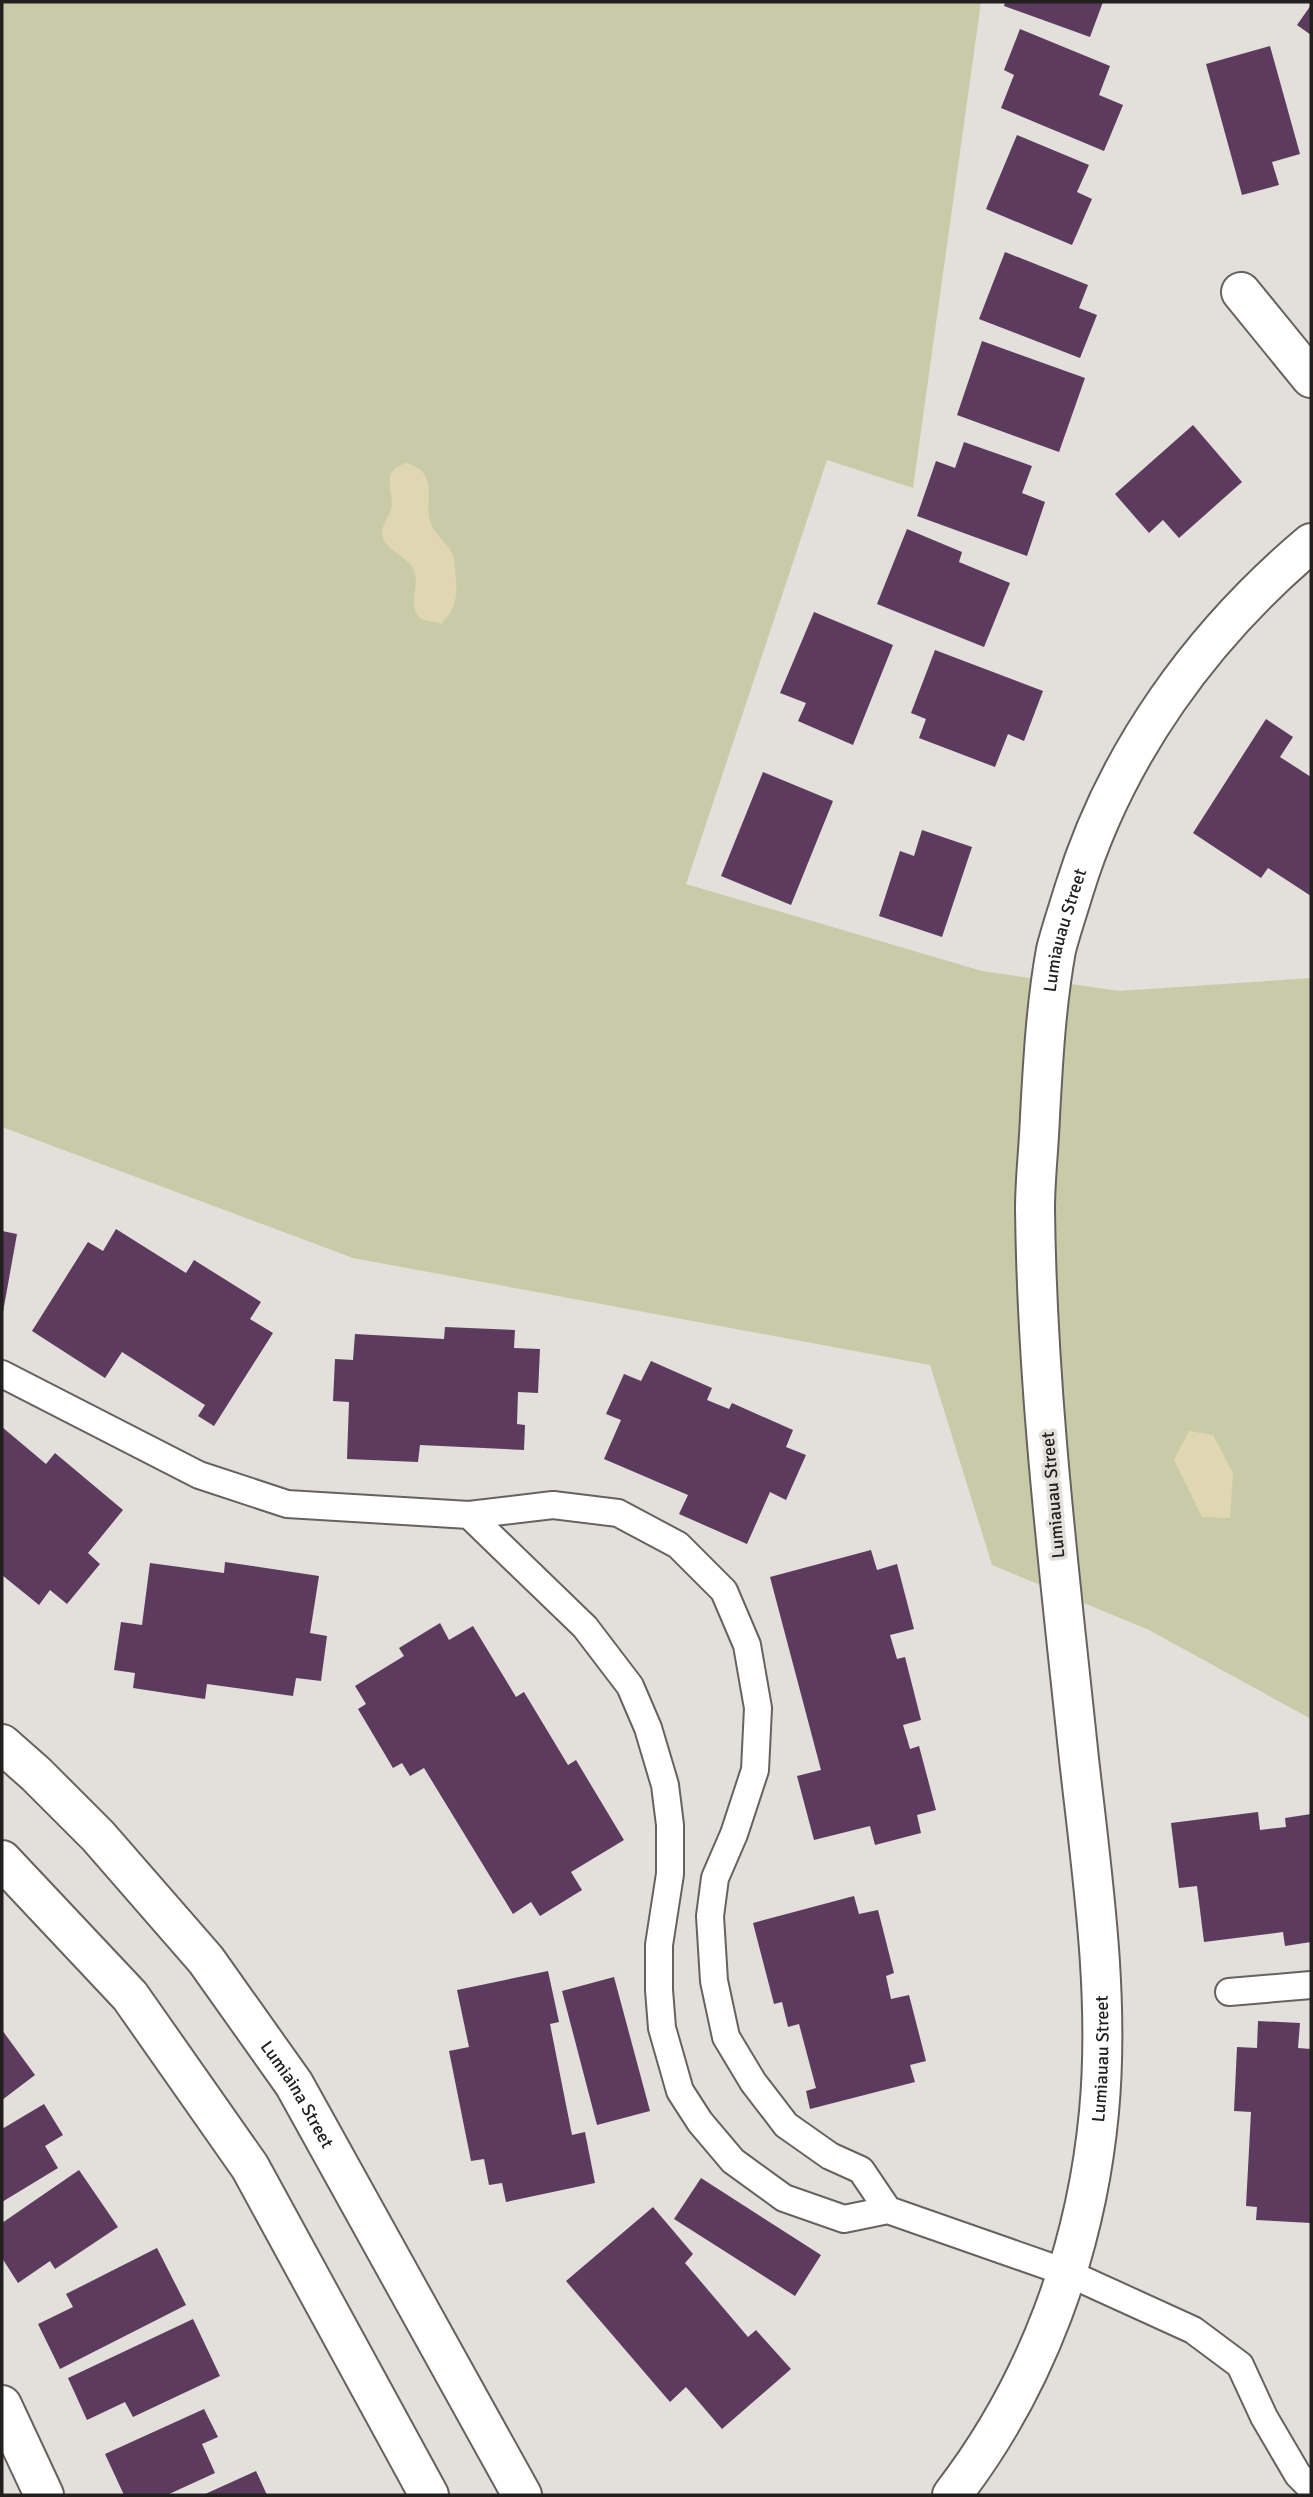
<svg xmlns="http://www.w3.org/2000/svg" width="1313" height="2497" font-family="Signika,sans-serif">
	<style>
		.green { fill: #c9cba8 }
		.sand { fill: #e0d6b1 }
		.building { fill: #5c3b5e }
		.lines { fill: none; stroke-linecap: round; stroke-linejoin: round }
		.service-casing { stroke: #66625f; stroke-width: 30 }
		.minor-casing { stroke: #66625f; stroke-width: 42 }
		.tertiary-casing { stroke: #66625f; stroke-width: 42 }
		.secondary-casing { stroke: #66625f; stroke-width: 42 }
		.service { stroke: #fff; stroke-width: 26 }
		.minor { stroke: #fff; stroke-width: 38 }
		.tertiary { stroke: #fff; stroke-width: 38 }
		.secondary { stroke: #fff; stroke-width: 38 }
		.labels { text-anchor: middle; stroke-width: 7; stroke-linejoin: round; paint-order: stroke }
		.street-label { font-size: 18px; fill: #22201f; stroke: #e3dfdb }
	</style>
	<rect width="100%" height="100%" fill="#e3dfdb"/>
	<path class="green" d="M2 2H981L913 488 827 460 686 884 982 971 1119 991 1311 978V1719L1149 1630 992 1565 930 1365 353 1258 2 1127Z"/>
	<path class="sand" d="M406 463C443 473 421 504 432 526 438 539 451 545 454 559 456 586 462 603 441 624 433 620 422 623 417 614 409 602 420 584 414 571 409 557 390 553 384 540 378 529 388 520 391 509 395 492 378 472 406 463Z
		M1189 1431 1213 1435 1233 1473 1230 1518 1202 1517 1174 1460Z"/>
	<path class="building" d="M1005 2H1103L1090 37 1004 6Z
		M1311 5V35L1297 25Z
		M1020 29 1110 66 1099 95 1123 105 1104 151 1001 108 1014 75 1004 70Z
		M1270 46 1300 154 1272 162 1279 185 1242 195 1206 64Z
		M1017 135 1089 165 1077 192 1092 199 1072 245 986 209Z
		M1005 252 1088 285 1079 308 1097 315 1080 358 979 319Z
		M982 341 1085 378 1059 452 957 415Z
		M1193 425 1242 482 1179 538 1163 520 1149 533 1115 494Z
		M964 442 1032 466 1022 493 1045 502 1027 556 917 516 936 461 955 468Z
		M907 529 962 552 959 562 1010 583 984 647 877 604Z
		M814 612 893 645 853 745 798 721 806 703 780 693Z
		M935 650 1043 691 1024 741 1008 734 995 767 919 738 926 719 911 713Z
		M1266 719 1293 737 1280 757 1311 777V896L1268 868 1261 878 1193 833Z
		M763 772 833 801 791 905 721 876Z
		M922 830 972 847 942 937 879 916 900 851 914 856Z
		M116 1229 186 1273 194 1260 261 1302 250 1319 273 1333 214 1426 198 1416 205 1405 122 1352 105 1378 32 1331 88 1242 103 1251Z
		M2 1231 17 1234 3 1312H2Z
		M445 1327 515 1330 514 1348 540 1349 538 1393 518 1392 517 1424 525 1425 524 1450 420 1445 418 1462 347 1459 349 1402 333 1401 335 1359 353 1360 355 1334 444 1339Z
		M651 1361 712 1388 707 1400 729 1409 732 1403 793 1430 786 1447 806 1455 786 1500 770 1492 747 1544 679 1514 688 1495 604 1459 621 1420 606 1414 624 1374 641 1381Z
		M2 1427 46 1464 55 1453 123 1510 88 1553 100 1564 67 1604 50 1590 39 1605 2 1575Z
		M871 1550 877 1570 897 1564 914 1629 890 1635 897 1659 905 1657 921 1720 903 1725 910 1749 919 1746 936 1810 917 1815 921 1833 875 1845 870 1826 814 1840 797 1776 821 1770 770 1577Z
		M225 1562 319 1576 310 1633 327 1636 321 1681 296 1678 293 1696 207 1684 205 1699 133 1688 135 1673 114 1670 121 1622 142 1625 150 1563 224 1573Z
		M440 1623 449 1640 473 1626 516 1697 524 1692 568 1765 576 1760 624 1840 571 1872 582 1890 540 1916 531 1902 513 1914 424 1768 410 1776 402 1763 393 1768 358 1709 366 1704 355 1686 404 1656 399 1648Z
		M1258 1812 1260 1830 1286 1827 1285 1818 1311 1814V1942L1285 1946 1283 1932 1204 1942 1197 1886 1179 1888 1171 1823Z
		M854 1896 859 1914 878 1910 894 1973 886 1976 891 1999 909 1995 926 2061 910 2065 915 2082 810 2109 806 2091 816 2088 799 2024 788 2027 782 2002 774 2004 753 1923Z
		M548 1971 559 2022 550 2024 572 2135 585 2132 595 2183 506 2202 502 2183 489 2185 484 2159 471 2161 449 2051 469 2047 457 1990Z
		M614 1977 650 2111 597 2125 562 1991Z
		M1258 2021 1300 2023 1298 2048 1311 2049V2223L1256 2220 1257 2207 1246 2206 1251 2112 1234 2111 1237 2047 1257 2048Z
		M2 2030 35 2075 2 2100Z
		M44 2104 63 2135 45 2146 58 2168 2 2202V2129Z
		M79 2170 118 2227 55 2269 50 2261 18 2283 2 2258V2223Z
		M701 2178 821 2255 795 2296 674 2219Z
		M653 2207 693 2254 685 2263 748 2337 756 2330 791 2369 722 2429 686 2387 670 2402 566 2281Z
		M157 2248 186 2305 60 2369 38 2324 73 2307 66 2294Z
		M193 2319 220 2376 133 2417 125 2402 87 2420 68 2378Z
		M204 2409 218 2437 202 2444 215 2473 167 2495H124L105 2454Z
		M256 2471 267 2495H203Z"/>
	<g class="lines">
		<defs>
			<path id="service" d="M2 1374 199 1475 287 1504 469 1515 585 1627 630 1686 648 1728 665 1785 670 1825V1874L659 1945V1990L662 2028 680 2091 700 2122 733 2161 784 2198 844 2219 888 2210 1068 2273 1193 2330 1240 2365 1264 2417 1298 2475 1311 2488
				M469 1515 553 1505 618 1513 678 1545 724 1591 747 1645 758 1708 755 1770 734 1834 715 1878 710 1916 714 1981 726 2037 753 2082 786 2125 830 2156 861 2170 888 2210
				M1229 1992 1311 1985"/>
			<path id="minor" d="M1241 292 1311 378
				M2 2405 44 2495"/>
			<g id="tertiary">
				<path id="s1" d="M952 2495C1037 2385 1086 2250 1099 2112 1110 1995 1092 1875 1079 1759 1060 1577 1037 1393 1035 1209 1035 1178 1039 1147 1040 1116 1043 1061 1046 1005 1056 950 1061 930 1068 910 1074 890 1116 753 1202 635 1311 543"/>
			</g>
			<g id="secondary">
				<path id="s2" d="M2 1744 36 1774 98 1836 206 1960 294 2084 522 2495"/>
				<path d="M2 1860 130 1996 250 2167 429 2495"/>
			</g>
		</defs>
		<use href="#service" class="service-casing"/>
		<use href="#minor" class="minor-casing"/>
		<use href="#tertiary" class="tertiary-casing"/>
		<use href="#secondary" class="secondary-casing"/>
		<use href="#service" class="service"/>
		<use href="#minor" class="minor"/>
		<use href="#tertiary" class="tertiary"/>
		<use href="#secondary" class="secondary"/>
	</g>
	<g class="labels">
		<g class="street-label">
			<text dy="6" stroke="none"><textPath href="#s1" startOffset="1603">Lumiauau Street</textPath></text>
			<text transform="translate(1053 1495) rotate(-95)" y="6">Lumiauau Street</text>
			<text dy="6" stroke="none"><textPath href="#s1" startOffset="469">Lumiauau Street</textPath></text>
			<text dy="6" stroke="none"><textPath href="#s2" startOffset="460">Lumiaina Street</textPath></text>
		</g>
	</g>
	<rect width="1313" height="2497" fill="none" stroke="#22201f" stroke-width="7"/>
</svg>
